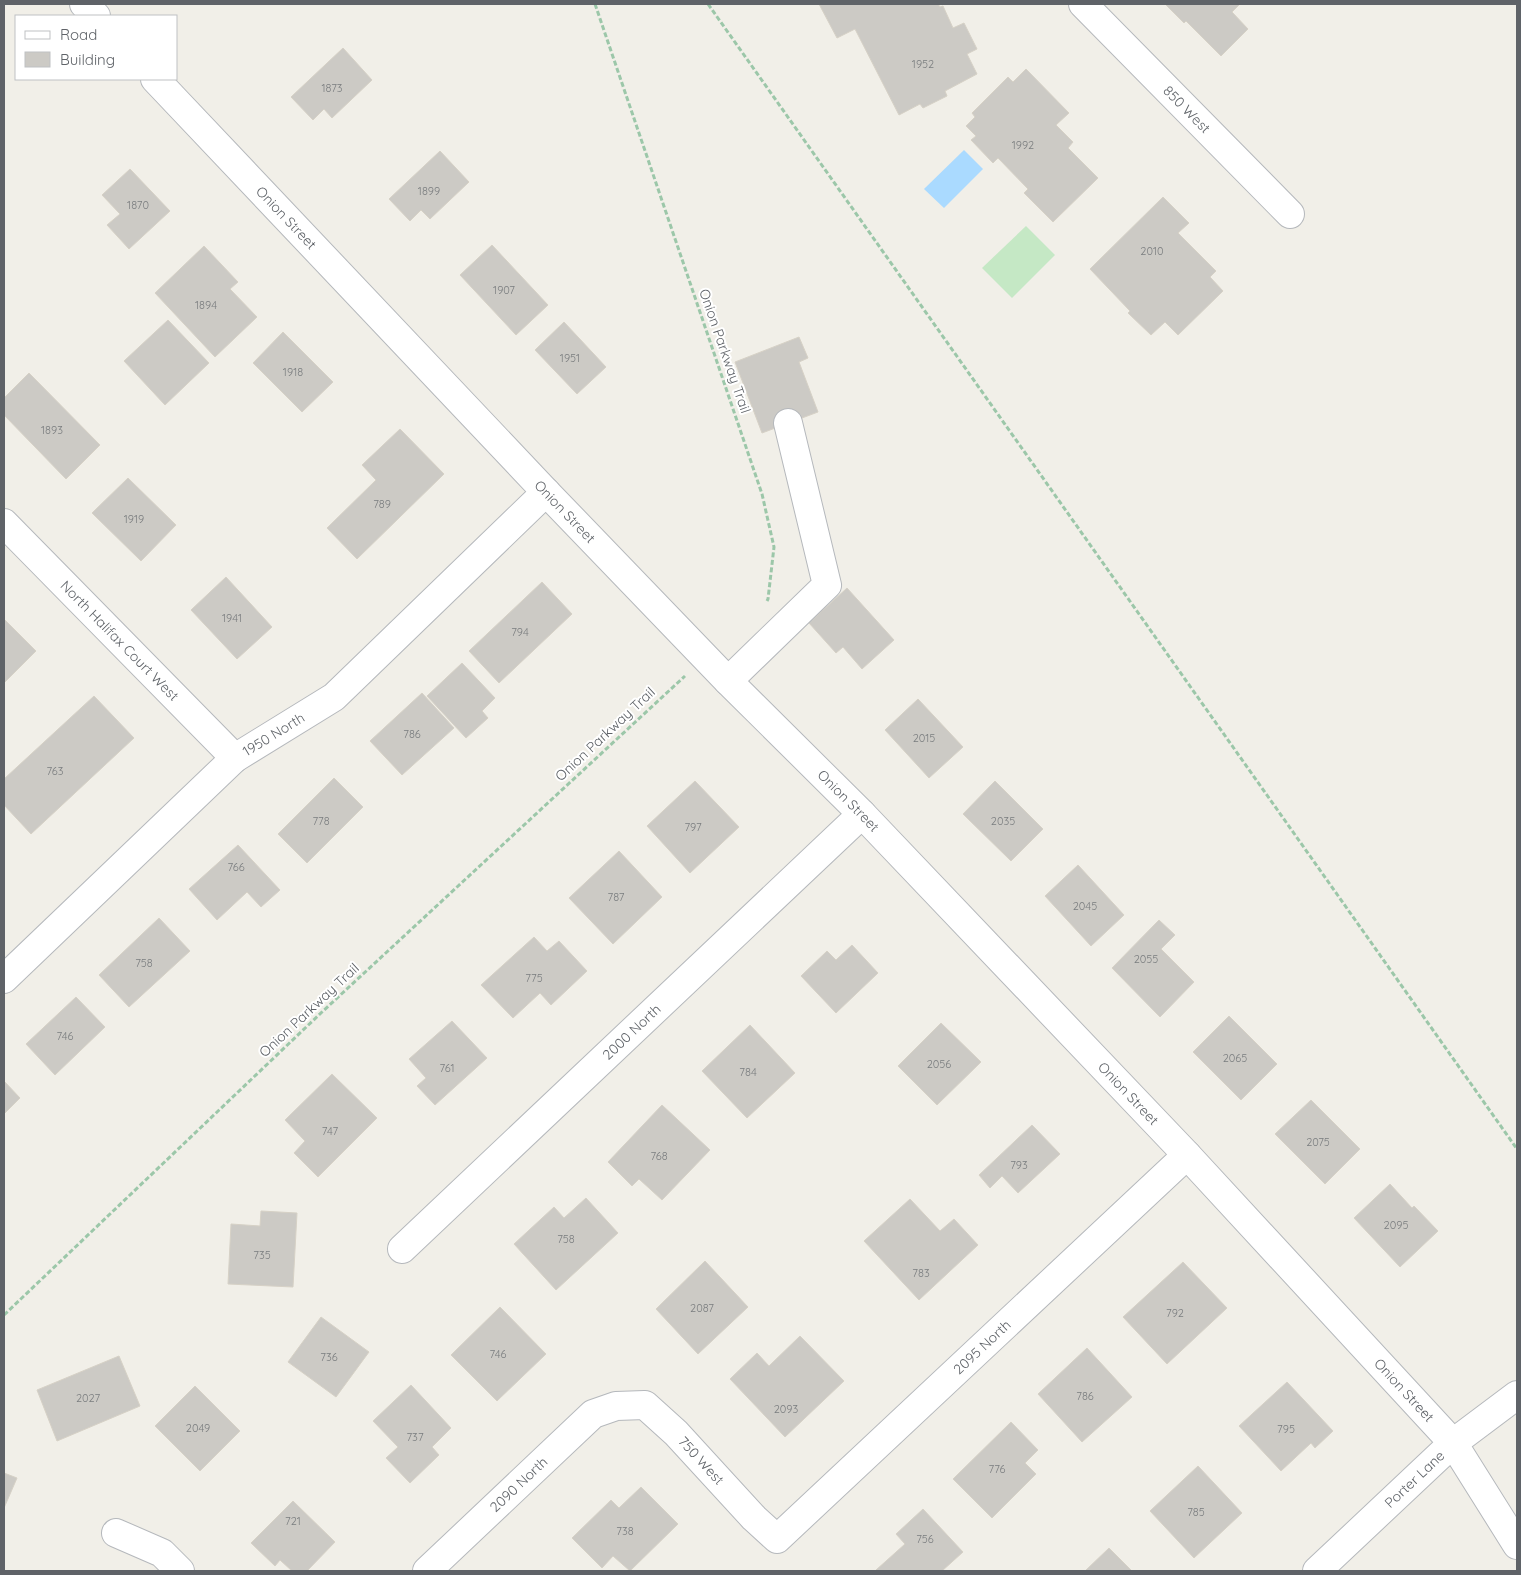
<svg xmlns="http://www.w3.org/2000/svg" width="1521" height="1575" font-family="Quicksand,sans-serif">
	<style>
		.green { fill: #c5e8c5 }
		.water { fill: #aadaff }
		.building { fill: #cccac5; stroke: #d6d1c6 }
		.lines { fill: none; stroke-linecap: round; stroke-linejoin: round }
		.minor-casing { stroke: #b5b8bc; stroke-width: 30 }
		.path { stroke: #9cc7a9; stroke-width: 3; stroke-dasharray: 5 2.5; stroke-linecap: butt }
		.minor { stroke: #fff; stroke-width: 28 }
		.labels { text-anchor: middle; stroke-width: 4; stroke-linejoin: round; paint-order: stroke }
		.number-label { font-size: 11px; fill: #7a7d7f }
		.street-label { font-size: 14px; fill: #5f6368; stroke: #fff }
	</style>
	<rect width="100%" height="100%" fill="#f1efe8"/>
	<path class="green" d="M1026 226 1055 255 1012 298 982 268Z"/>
	<path class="water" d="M964 150 983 169 944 208 924 189Z"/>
	<path class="building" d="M819 4H938L940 7 943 6 953 28 964 23 977 49 967 54 977 74 945 91 947 96 923 108 920 104 899 115 855 29 837 38Z
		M1165 4H1240L1232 12 1248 29 1221 56 1186 21 1184 23Z
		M343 48 372 80 332 118 324 109 313 120 291 97Z
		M1026 69 1069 113 1056 125 1073 142 1068 148 1098 178 1053 222 1024 193 1028 189 998 158 993 163 971 140 976 136 966 126 975 117 972 113 1008 77 1013 82Z
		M440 151 469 182 430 219 421 210 410 221 389 199Z
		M130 169 170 211 129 249 107 225 120 214 102 195Z
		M1163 197 1189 223 1178 233 1216 271 1210 277 1223 291 1178 335 1165 322 1151 335 1128 313 1130 311 1090 269Z
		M492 245 548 305 516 335 460 275Z
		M204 246 238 282 230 289 257 317 215 357 155 293Z
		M168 320 209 363 165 405 124 361Z
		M564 322 606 367 577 394 535 350Z
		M283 332 333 382 302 412 253 363Z
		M799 337 808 358 799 362 818 412 762 433 735 362Z
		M29 373 100 445 66 479 4 415V398Z
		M400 429 444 474 357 559 327 528 376 480 362 465Z
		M128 478 176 525 141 561 92 513Z
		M226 577 272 627 237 659 191 610Z
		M542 582 572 614 499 683 469 651Z
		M847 588 894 640 862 669 843 647 836 653 809 623Z
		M4 619 36 651 4 683Z
		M462 663 495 698 482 711 488 718 466 738 427 696Z
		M422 693 454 728 402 775 370 741Z
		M94 696 134 738 31 834 4 805V779Z
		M918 699 963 747 929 778 885 730Z
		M334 778 363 807 307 863 278 834Z
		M695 781 739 827 690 873 647 826Z
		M995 781 1043 829 1011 861 963 814Z
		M238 845 280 890 261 907 247 892 217 920 189 889Z
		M619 851 662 897 613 944 569 898Z
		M1078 865 1124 915 1091 946 1045 896Z
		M159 918 190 951 129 1007 99 975Z
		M1159 920 1175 935 1161 949 1194 982 1160 1017 1112 968Z
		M534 937 547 951 559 941 587 971 551 1005 540 993 513 1018 481 985Z
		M852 945 878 973 836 1013 801 976 827 951 836 960Z
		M76 997 105 1027 55 1075 26 1044Z
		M1229 1016 1277 1064 1241 1100 1193 1052Z
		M452 1021 487 1058 435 1105 417 1086 426 1078 409 1059Z
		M941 1023 981 1062 937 1105 898 1066Z
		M750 1025 795 1073 747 1118 702 1071Z
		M332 1074 377 1118 318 1177 294 1153 305 1141 285 1120Z
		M4 1081 20 1098 4 1114Z
		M1311 1100 1360 1149 1325 1184 1275 1134Z
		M662 1105 710 1150 662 1200 639 1179 632 1186 608 1162Z
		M1032 1125 1060 1154 1018 1193 1002 1176 990 1188 979 1175Z
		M1390 1184 1412 1208 1414 1206 1438 1231 1400 1267 1354 1218Z
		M586 1198 618 1233 556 1290 514 1244 554 1207 564 1218Z
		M910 1199 940 1231 954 1219 978 1245 919 1300 864 1241Z
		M261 1211 297 1213 293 1287 228 1284 231 1224 260 1226Z
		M705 1261 748 1307 698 1354 656 1309Z
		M1183 1262 1227 1308 1167 1364 1123 1317Z
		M500 1307 546 1354 497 1401 451 1355Z
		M321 1317 369 1352 336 1397 288 1362Z
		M800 1336 844 1381 785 1437 730 1379 757 1353 769 1366Z
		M1087 1348 1132 1397 1082 1442 1038 1394Z
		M119 1356 140 1406 57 1441 37 1390Z
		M1287 1382 1333 1431 1315 1448 1311 1443 1281 1471 1239 1426Z
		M411 1385 451 1428 432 1447 439 1455 410 1483 386 1458 398 1447 373 1421Z
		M195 1386 240 1431 200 1471 155 1426Z
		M1011 1422 1038 1450 1025 1463 1036 1474 992 1518 953 1479Z
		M1198 1466 1242 1513 1194 1558 1150 1511Z
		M4 1473 17 1478 4 1508Z
		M641 1487 678 1524 630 1571 613 1556 602 1568 572 1538 611 1500 619 1508Z
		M293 1501 335 1542 307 1571H292L280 1560 275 1566 251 1543Z
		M923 1509 963 1552 942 1571H877L876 1570 905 1544 896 1534Z
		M1109 1548 1132 1571H1085Z"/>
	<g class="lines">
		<defs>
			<g id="minor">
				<path d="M84 4 96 16"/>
				<path id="s1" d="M1083 4 1290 214"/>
				<path id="s2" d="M155 79 546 492 728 681 862 814 1187 1155 1453 1443 1517 1545"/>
				<path id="s3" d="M4 523 235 758"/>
				<path d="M728 681 827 585 788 423"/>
				<path id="s4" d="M4 979 235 758 334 697 546 492"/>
				<path id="s5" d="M402 1249 862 814"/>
				<path d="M116 1533 162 1553 180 1571"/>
				<path id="s6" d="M427 1571 593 1414 616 1406 645 1405 676 1433 754 1518 777 1539 1187 1155"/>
				<path id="s7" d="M1317 1571 1453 1443 1517 1395"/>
			</g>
		</defs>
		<use href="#minor" class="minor-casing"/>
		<path class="path" d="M595 4 762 494 774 547 768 599 767 601
			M708 4 1517 1149
			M4 1315 322 1012 685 676"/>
		<use href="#minor" class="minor"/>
	</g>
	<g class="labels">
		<g class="number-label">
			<text x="923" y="68">1952</text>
			<text x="332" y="92">1873</text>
			<text x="1023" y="149">1992</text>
			<text x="429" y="195">1899</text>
			<text x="138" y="209">1870</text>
			<text x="1152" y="255">2010</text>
			<text x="504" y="294">1907</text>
			<text x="206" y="309">1894</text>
			<text x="570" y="362">1951</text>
			<text x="293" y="376">1918</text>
			<text x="52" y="434">1893</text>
			<text x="382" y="508">789</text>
			<text x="134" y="523">1919</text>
			<text x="232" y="622">1941</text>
			<text x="520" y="636">794</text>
			<text x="412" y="738">786</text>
			<text x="924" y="742">2015</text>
			<text x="55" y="775">763</text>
			<text x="321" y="825">778</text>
			<text x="1003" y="825">2035</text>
			<text x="693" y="831">797</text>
			<text x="236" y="871">766</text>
			<text x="616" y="901">787</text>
			<text x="1085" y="910">2045</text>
			<text x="1146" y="963">2055</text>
			<text x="144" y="967">758</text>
			<text x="534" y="982">775</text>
			<text x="65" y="1040">746</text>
			<text x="1235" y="1062">2065</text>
			<text x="939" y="1068">2056</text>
			<text x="447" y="1072">761</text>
			<text x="748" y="1076">784</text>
			<text x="330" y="1135">747</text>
			<text x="1318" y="1146">2075</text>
			<text x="659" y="1160">768</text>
			<text x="1019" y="1169">793</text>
			<text x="1396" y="1229">2095</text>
			<text x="566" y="1243">758</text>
			<text x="262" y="1259">735</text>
			<text x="921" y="1277">783</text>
			<text x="702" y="1312">2087</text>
			<text x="1175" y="1317">792</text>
			<text x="498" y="1358">746</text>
			<text x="329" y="1361">736</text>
			<text x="1085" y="1400">786</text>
			<text x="88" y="1402">2027</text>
			<text x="786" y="1413">2093</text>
			<text x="198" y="1432">2049</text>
			<text x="1286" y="1433">795</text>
			<text x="415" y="1441">737</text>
			<text x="997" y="1473">776</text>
			<text x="1196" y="1516">785</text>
			<text x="293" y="1525">721</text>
			<text x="625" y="1535">738</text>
			<text x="925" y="1543">756</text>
		</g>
		<g class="street-label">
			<text dy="5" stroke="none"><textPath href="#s1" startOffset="148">850 West</textPath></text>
			<text dy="5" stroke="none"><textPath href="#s2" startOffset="191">Onion Street</textPath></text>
			<text transform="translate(725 351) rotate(71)" y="5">Onion Parkway Trail</text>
			<text dy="5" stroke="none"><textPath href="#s2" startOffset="596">Onion Street</textPath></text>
			<text dy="5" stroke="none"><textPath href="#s3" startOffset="165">North Halifax Court West</textPath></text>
			<text dy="5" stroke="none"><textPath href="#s4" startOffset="365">1950 North</textPath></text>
			<text transform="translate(605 734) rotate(-43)" y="5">Onion Parkway Trail</text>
			<text dy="5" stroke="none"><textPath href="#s2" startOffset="1001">Onion Street</textPath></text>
			<text transform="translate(309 1010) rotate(-43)" y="5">Onion Parkway Trail</text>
			<text dy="5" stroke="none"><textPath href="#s5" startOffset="316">2000 North</textPath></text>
			<text dy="5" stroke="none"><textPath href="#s2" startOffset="1406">Onion Street</textPath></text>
			<text dy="5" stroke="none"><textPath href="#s6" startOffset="751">2095 North</textPath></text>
			<text dy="5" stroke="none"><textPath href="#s2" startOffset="1811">Onion Street</textPath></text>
			<text dy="5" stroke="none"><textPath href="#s6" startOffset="361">750 West</textPath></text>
			<text dy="5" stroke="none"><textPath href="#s7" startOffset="134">Porter Lane</textPath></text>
			<text dy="5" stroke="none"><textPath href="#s6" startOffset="126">2090 North</textPath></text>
		</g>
	</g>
	<rect width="1521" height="1575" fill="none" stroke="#5f6368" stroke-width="10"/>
	<rect x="15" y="15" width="162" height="65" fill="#ffffff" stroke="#bfc1c3"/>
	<rect x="25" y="31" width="25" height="8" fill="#ffffff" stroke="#bfc1c3"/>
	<text x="60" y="40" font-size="15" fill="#5f6368">Road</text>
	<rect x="25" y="52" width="25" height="15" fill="#cccac5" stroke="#bfc1c3"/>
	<text x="60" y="65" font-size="15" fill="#5f6368">Building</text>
</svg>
